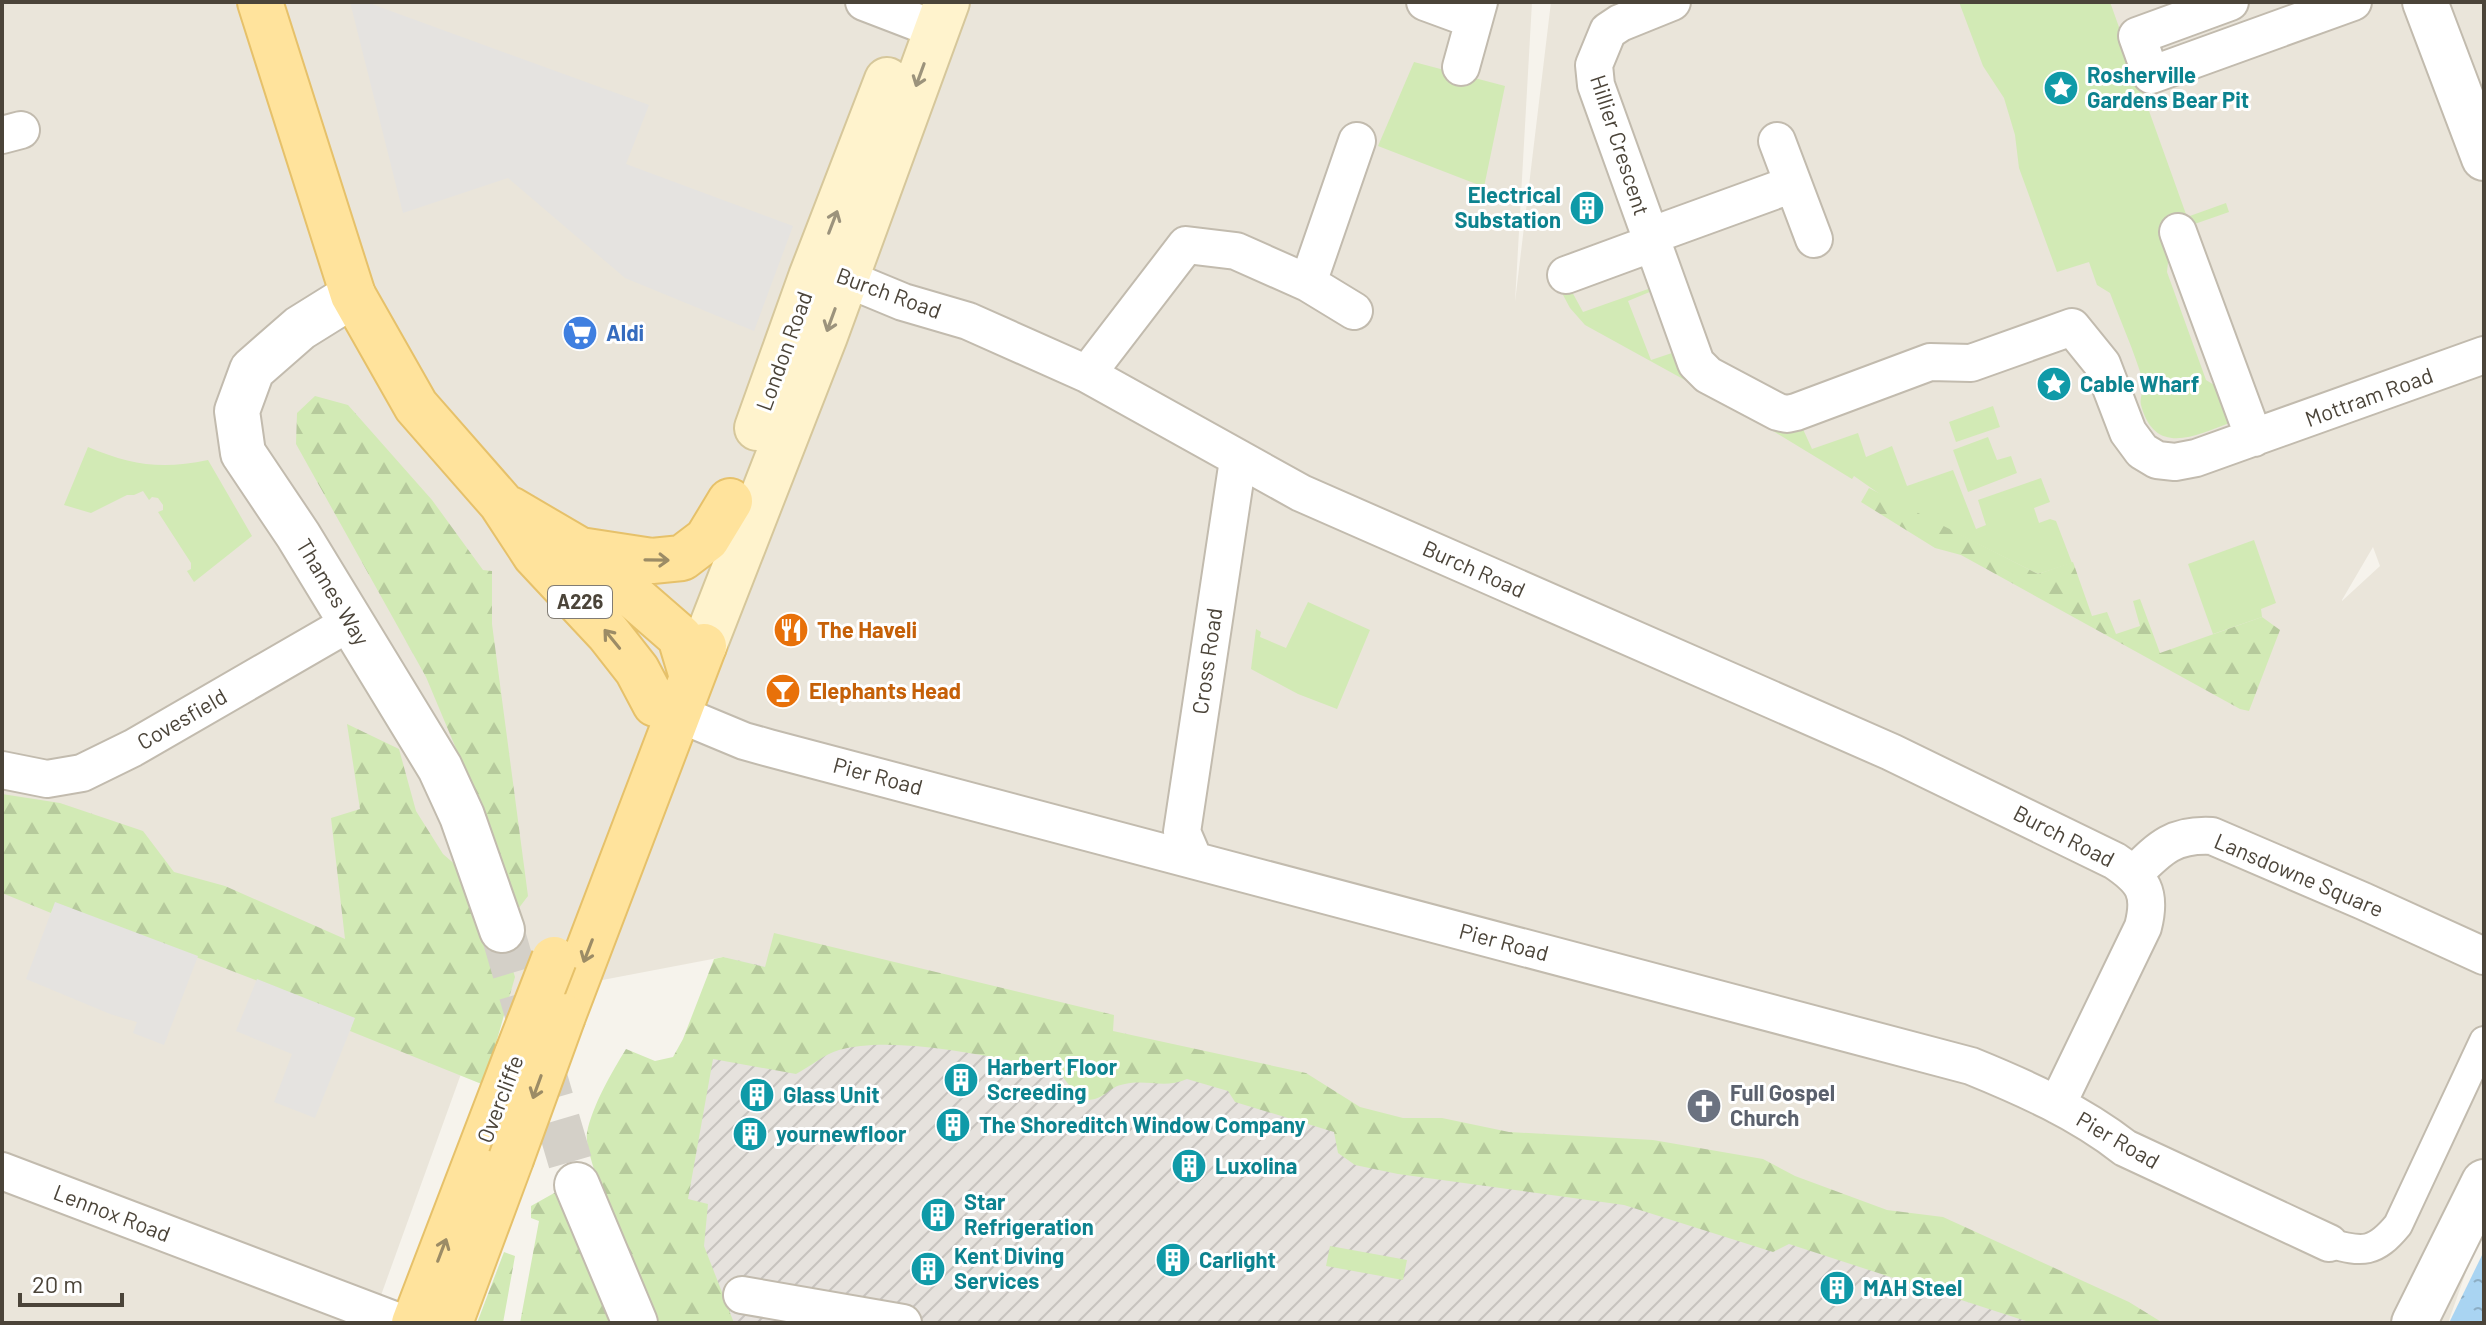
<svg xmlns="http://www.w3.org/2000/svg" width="2486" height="1325" font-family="Barlow,sans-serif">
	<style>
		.residential { fill: #eae5da; fill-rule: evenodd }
		.industrial { fill: url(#industrial-furrows) }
		.green { fill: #d2eab5 }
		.forest { fill: url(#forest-firs) }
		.parking { fill: #e5e3e0 }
		.water { fill: url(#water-ripples) }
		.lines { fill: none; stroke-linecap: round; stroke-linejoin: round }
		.tertiary-tunnel { stroke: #d4d0c8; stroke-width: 44; stroke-dasharray: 44 22; stroke-linecap: butt }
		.pedestrian-casing { stroke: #c2bbae; stroke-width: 32 }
		.minor-casing { stroke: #c2bbae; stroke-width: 40 }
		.tertiary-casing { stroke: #c2bbae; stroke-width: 48 }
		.secondary-casing { stroke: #d6c79b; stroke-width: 48 }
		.primary-casing { stroke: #e6c16a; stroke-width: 48 }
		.pedestrian { stroke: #fff; stroke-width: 28 }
		.minor { stroke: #fff; stroke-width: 36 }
		.tertiary { stroke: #fff; stroke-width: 44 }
		.secondary { stroke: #fff3cd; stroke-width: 44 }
		.primary { stroke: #ffe39c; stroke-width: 44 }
		.primary-bridge-casing { stroke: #e6c16a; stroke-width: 48; stroke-linecap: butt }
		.primary-bridge { stroke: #ffe39c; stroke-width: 44 }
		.oneway { stroke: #9c937c }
		.oneway2 { stroke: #9c8c66 }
		.labels { text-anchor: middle; stroke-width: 6; stroke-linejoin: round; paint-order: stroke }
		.shield { fill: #fff; stroke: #817c74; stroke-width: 2 }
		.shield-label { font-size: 20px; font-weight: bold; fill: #4b4439 }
		.culture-label { font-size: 22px; font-weight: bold; fill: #0d838f; stroke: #fff; text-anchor: start }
		.street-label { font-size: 22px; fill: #4b4439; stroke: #fff }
		.shop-label { font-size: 22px; font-weight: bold; fill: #366cbe; stroke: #fff; text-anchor: start }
		.food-label { font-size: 22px; font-weight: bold; fill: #c56008; stroke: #fff; text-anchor: start }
		.worship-label { font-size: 22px; font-weight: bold; fill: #5b616d; stroke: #fff; text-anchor: start }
	</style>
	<defs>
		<pattern id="industrial-furrows" width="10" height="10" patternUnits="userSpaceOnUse" patternTransform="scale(2)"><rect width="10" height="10" fill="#e6e2dd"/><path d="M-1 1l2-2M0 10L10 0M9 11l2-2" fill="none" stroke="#c7c3be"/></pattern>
		<pattern id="forest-firs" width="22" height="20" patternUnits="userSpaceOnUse" patternTransform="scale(2)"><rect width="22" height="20" fill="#d2eab5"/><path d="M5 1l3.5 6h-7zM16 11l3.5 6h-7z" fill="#b6ca9c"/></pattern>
		<pattern id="water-ripples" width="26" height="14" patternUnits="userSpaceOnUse" patternTransform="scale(2)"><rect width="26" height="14" fill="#a9d4f2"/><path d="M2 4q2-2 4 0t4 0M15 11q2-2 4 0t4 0" fill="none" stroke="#8caec5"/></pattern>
	</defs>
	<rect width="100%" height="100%" fill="#f6f3ec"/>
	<path class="residential" d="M2 2H1532L1515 302 1551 2H2484V1221L2448 1323H2081L723 957 487 1002 371 1323H2ZM2373 547 2380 566 2342 601V600Z"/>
	<path class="industrial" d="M723 957 1153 1054 2081 1323H657Z"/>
	<path class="green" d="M1959 2H2110L2187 217 2226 203 2229 212 2166 234 2169 252 2167 272 2206 380 2219 388 2232 422C2195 436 2155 457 2141 405 2139 396 2145 390 2143 381 2134 351 2121 322 2110 293L2097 285 2089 262 2057 272 2019 168 2015 135 2004 98 1983 66Z
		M1414 62 1505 86 1484 187 1378 146Z
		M1651 288 1652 291 1628 301 1651 360 1675 352 1684 378 1786 430 1802 427 1812 449 1858 433 1866 457 1892 446 1907 486 1953 470 1976 529 1986 525 1978 500 2041 478 2050 502 2034 508 2039 523 2050 519 2056 521 2072 563 2038 574 1884 497 1854 476 1852 479 1732 406 1585 325 1570 308 1562 293 1571 290 1583 312Z
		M1993 406 2000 427 1956 442 1949 422Z
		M1988 437 1997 460 2011 456 2017 473 1968 492 1953 450Z
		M88 447C131 465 161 470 208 460L252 536 194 582 187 571 191 569V563L158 512 163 510V505L158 498 152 497 149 500 143 491 134 495H127L91 513 64 505Z
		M2254 540 2276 603 2261 609 2262 617 2213 634 2188 564Z
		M1308 602 1370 630 1337 709 1298 694 1251 669 1256 629 1261 632 1260 637 1286 648Z
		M1330 1246 1407 1260 1403 1280 1326 1266Z"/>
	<path class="forest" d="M315 396 348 405 432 500 483 570 492 571V624L528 896 512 917 473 789 426 677 296 444 297 413Z
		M1869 488 2038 574 2073 562 2092 616 2107 612 2116 634 2140 626 2133 601 2140 599 2160 653 2262 617 2280 630 2249 711 2240 709 1961 555 1935 548 1861 502Z
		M347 724 399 749 416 811 443 854 489 894 515 977 484 1085 350 1031 354 1018 56 903 51 913 2 893V794L60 803 143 831 174 872 225 886 345 939 331 818 360 809Z
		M774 933 1114 1015 1113 1031 1306 1073 1360 1107 1403 1118H1442L1509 1132 1653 1140 1763 1159 1795 1176 1887 1210 1943 1217 2129 1302 2163 1323H2032L1789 1244 1773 1252 1624 1205 1398 1174 1355 1165 1338 1153 1334 1132 1235 1102 1228 1091 1187 1079C1165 1089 1147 1079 1125 1084 1105 1087 1107 1102 1080 1100L1057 1069C997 1059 897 1034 839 1050 824 1054 810 1067 796 1074L713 1059 688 1199 708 1204 704 1246 734 1323H657C643 1296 582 1156 587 1133 592 1106 612 1072 626 1049L655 1061 673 1057 683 1039 714 959 723 957 765 967Z
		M556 1192 565 1210 615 1323H520L539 1221 531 1218V1206Z
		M504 1252 515 1256 503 1323H477Z"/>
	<path class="parking" d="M350 2H366L649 105 626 164 793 226 754 331 625 278 508 178 403 213Z
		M55 902 198 956 164 1045 133 1033 137 1022 110 1014 26 979Z
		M257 979 355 1018 315 1118 274 1102 292 1054 236 1031Z"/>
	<path class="water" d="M2484 1251V1323H2449Z"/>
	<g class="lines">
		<path class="tertiary-tunnel" d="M502 930 577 1185"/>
		<defs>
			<path id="pedestrian" d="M2329 1243C2363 1253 2375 1253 2398 1225L2484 1041"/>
			<path id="minor" d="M864 2 937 30
				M1425 2 1474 20
				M1672 2 1620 23 1608 31 1594 65 1596 85 1696 363 1708 375 1778 412 1787 414 1796 412 1930 362 1971 363 2072 327 2102 364 2128 432 2142 451 2157 460 2175 462 2196 458 2484 355
				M2230 2 2137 36 2151 75 2353 2
				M1461 67 1479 2
				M2 135 21 130
				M1777 141 1814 239
				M2178 232 2254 438
				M1650 236 1793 184
				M821 268 903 302 968 321 1087 374 1301 493 1891 752 2115 861C2143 880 2152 892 2143 927L2057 1105
				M1566 275 1653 243
				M1308 283 1357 141
				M1087 374 1186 245 1236 251 1308 283 1354 311
				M655 704 744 741 769 748 1971 1066C2025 1088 2079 1112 2125 1148L2329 1243
				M2 770 47 779 82 773 133 748 351 622
				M1194 860 1182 832 1238 460
				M2134 874C2160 848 2173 834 2212 836L2363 901 2484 956
				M2 1171 402 1323
				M742 1295 903 1323"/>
			<path id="tertiary" d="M2425 2 2484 158
				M353 295 300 328 252 370 237 411 243 453 298 535 440 768 462 816 502 930
				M577 1185 635 1323
				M2414 1323 2484 1182"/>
			<path id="secondary" d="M757 428 811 277 887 80
				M704 646 825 336 947 2"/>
			<path id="primary" d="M260 2 353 295 416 406 501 503 535 555 608 633 637 670 655 704
				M510 509 580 550 680 637 692 677
				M580 550 652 561 682 558 707 539 730 501
				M563 1016 704 646
				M414 1323 517 1054
				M450 1323 511 1159"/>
		</defs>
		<use href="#pedestrian" class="pedestrian-casing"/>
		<use href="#minor" class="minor-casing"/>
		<use href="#tertiary" class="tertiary-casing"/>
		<use href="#secondary" class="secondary-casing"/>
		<use href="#primary" class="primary-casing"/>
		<use href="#pedestrian" class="pedestrian"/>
		<use href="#minor" class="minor"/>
		<use href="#tertiary" class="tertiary"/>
		<use href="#secondary" class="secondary"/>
		<use href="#primary" class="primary"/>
		<defs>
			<path id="primary-bridge" d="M518 1052 554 959
				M511 1159 563 1016"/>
		</defs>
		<use href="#primary-bridge" class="primary-bridge-casing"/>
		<use href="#primary-bridge" class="primary-bridge"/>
	</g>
	<defs><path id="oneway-shaft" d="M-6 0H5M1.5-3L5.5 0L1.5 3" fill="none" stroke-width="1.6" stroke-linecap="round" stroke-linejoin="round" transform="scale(2)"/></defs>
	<g class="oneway">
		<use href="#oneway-shaft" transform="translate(920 75) rotate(110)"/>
		<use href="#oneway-shaft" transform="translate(833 222) rotate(-69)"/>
		<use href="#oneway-shaft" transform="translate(831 320) rotate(110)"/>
	</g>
	<g class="oneway2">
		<use href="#oneway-shaft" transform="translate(657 560) rotate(1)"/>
		<use href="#oneway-shaft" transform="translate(612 639) rotate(-129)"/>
		<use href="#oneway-shaft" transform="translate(588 951) rotate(111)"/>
		<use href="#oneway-shaft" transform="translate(537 1087) rotate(110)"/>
		<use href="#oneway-shaft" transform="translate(442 1250) rotate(-69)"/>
	</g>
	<defs>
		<symbol id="sight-disc" viewBox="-11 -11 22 22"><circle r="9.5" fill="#0f9aa8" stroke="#fff"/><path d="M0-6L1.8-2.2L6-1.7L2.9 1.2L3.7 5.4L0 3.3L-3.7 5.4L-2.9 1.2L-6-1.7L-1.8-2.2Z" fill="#fff"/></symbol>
		<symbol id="building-disc" viewBox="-11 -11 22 22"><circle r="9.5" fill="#0f9aa8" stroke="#fff"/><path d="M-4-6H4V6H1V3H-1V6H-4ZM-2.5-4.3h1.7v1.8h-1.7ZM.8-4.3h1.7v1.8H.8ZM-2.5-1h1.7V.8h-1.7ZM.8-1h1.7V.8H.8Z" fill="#fff"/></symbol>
		<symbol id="supermarket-disc" viewBox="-11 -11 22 22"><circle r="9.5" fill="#3f7fe0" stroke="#fff"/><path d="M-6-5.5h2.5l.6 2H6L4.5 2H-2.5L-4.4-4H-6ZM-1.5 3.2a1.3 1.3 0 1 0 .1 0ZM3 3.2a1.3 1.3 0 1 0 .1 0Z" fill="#fff"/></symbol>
		<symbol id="restaurant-disc" viewBox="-11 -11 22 22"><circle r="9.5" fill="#e8710a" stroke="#fff"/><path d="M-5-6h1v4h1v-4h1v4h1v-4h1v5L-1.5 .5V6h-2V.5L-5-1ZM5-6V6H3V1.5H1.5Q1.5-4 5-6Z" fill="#fff"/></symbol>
		<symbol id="bar-disc" viewBox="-11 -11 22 22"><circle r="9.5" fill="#e8710a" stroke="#fff"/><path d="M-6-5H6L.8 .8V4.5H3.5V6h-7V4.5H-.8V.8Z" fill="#fff"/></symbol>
		<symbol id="church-disc" viewBox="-11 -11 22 22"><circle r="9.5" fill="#6b7280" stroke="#fff"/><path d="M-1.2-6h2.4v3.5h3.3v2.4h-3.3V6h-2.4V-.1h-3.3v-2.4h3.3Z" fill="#fff"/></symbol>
	</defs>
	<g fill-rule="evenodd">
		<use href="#sight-disc" x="2041" y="68" width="40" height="40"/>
		<use href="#building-disc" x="1567" y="188" width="40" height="40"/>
		<use href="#supermarket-disc" x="560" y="313" width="40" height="40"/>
		<use href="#sight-disc" x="2034" y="364" width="40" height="40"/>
		<use href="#restaurant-disc" x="771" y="610" width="40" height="40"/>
		<use href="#bar-disc" x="763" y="671" width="40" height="40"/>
		<use href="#building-disc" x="941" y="1060" width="40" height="40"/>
		<use href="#building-disc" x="737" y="1075" width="40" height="40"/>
		<use href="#church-disc" x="1684" y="1086" width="40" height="40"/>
		<use href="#building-disc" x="933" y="1105" width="40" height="40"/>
		<use href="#building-disc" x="730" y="1114" width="40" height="40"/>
		<use href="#building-disc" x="1169" y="1146" width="40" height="40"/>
		<use href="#building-disc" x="918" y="1195" width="40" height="40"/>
		<use href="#building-disc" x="1153" y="1240" width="40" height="40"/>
		<use href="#building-disc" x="908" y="1249" width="40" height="40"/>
		<use href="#building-disc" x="1817" y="1268" width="40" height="40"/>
	</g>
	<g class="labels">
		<rect class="shield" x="548" y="586" width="64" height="32" rx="6"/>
		<g class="shield-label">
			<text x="580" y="609">A226</text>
		</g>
		<g class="culture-label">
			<text x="2087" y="83">Rosherville<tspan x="2087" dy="25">Gardens Bear Pit</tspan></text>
			<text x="1561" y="203" text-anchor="end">Electrical<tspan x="1561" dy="25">Substation</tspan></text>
			<text x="2080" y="392">Cable Wharf</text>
			<text x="987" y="1075">Harbert Floor<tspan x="987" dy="25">Screeding</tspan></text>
			<text x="783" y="1103">Glass Unit</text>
			<text x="979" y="1133">The Shoreditch Window Company</text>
			<text x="776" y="1142">yournewfloor</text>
			<text x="1215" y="1174">Luxolina</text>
			<text x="964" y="1210">Star<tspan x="964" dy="25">Refrigeration</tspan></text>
			<text x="954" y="1264">Kent Diving<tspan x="954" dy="25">Services</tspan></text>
			<text x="1199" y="1268">Carlight</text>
			<text x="1863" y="1296">MAH Steel</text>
		</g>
		<g class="street-label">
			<text transform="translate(1620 145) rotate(72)" y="8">Hillier Crescent</text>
			<text transform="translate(889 293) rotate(20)" y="8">Burch Road</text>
			<text transform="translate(784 351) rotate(-70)" y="8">London Road</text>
			<text transform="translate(2369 397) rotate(-20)" y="8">Mottram Road</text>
			<text transform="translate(1474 569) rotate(24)" y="8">Burch Road</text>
			<text transform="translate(333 592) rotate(59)" y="8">Thames Way</text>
			<text transform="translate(1207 661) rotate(-82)" y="8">Cross Road</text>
			<text transform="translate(182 719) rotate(-30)" y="8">Covesfield</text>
			<text transform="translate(878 776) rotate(15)" y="8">Pier Road</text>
			<text transform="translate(2064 836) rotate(27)" y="8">Burch Road</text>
			<text transform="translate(2299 875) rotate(23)" y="8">Lansdowne Square</text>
			<text transform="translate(1504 942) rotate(15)" y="8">Pier Road</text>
			<text transform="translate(500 1099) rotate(-69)" y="8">Overcliffe</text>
			<text transform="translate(2118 1140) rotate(30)" y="8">Pier Road</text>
			<text transform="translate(112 1213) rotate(21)" y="8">Lennox Road</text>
		</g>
		<g class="shop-label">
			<text x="606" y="341">Aldi</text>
		</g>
		<g class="food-label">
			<text x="817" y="638">The Haveli</text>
			<text x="809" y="699">Elephants Head</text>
		</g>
		<g class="worship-label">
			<text x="1730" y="1101">Full Gospel<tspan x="1730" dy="25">Church</tspan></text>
		</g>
	</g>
	<rect width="2486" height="1325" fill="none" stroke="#4b4439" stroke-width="8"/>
	<path d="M20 1293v12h102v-12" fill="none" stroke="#4b4439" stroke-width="4"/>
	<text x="32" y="1293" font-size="24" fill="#4b4439" stroke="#ffffff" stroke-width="6" paint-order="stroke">20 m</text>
</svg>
